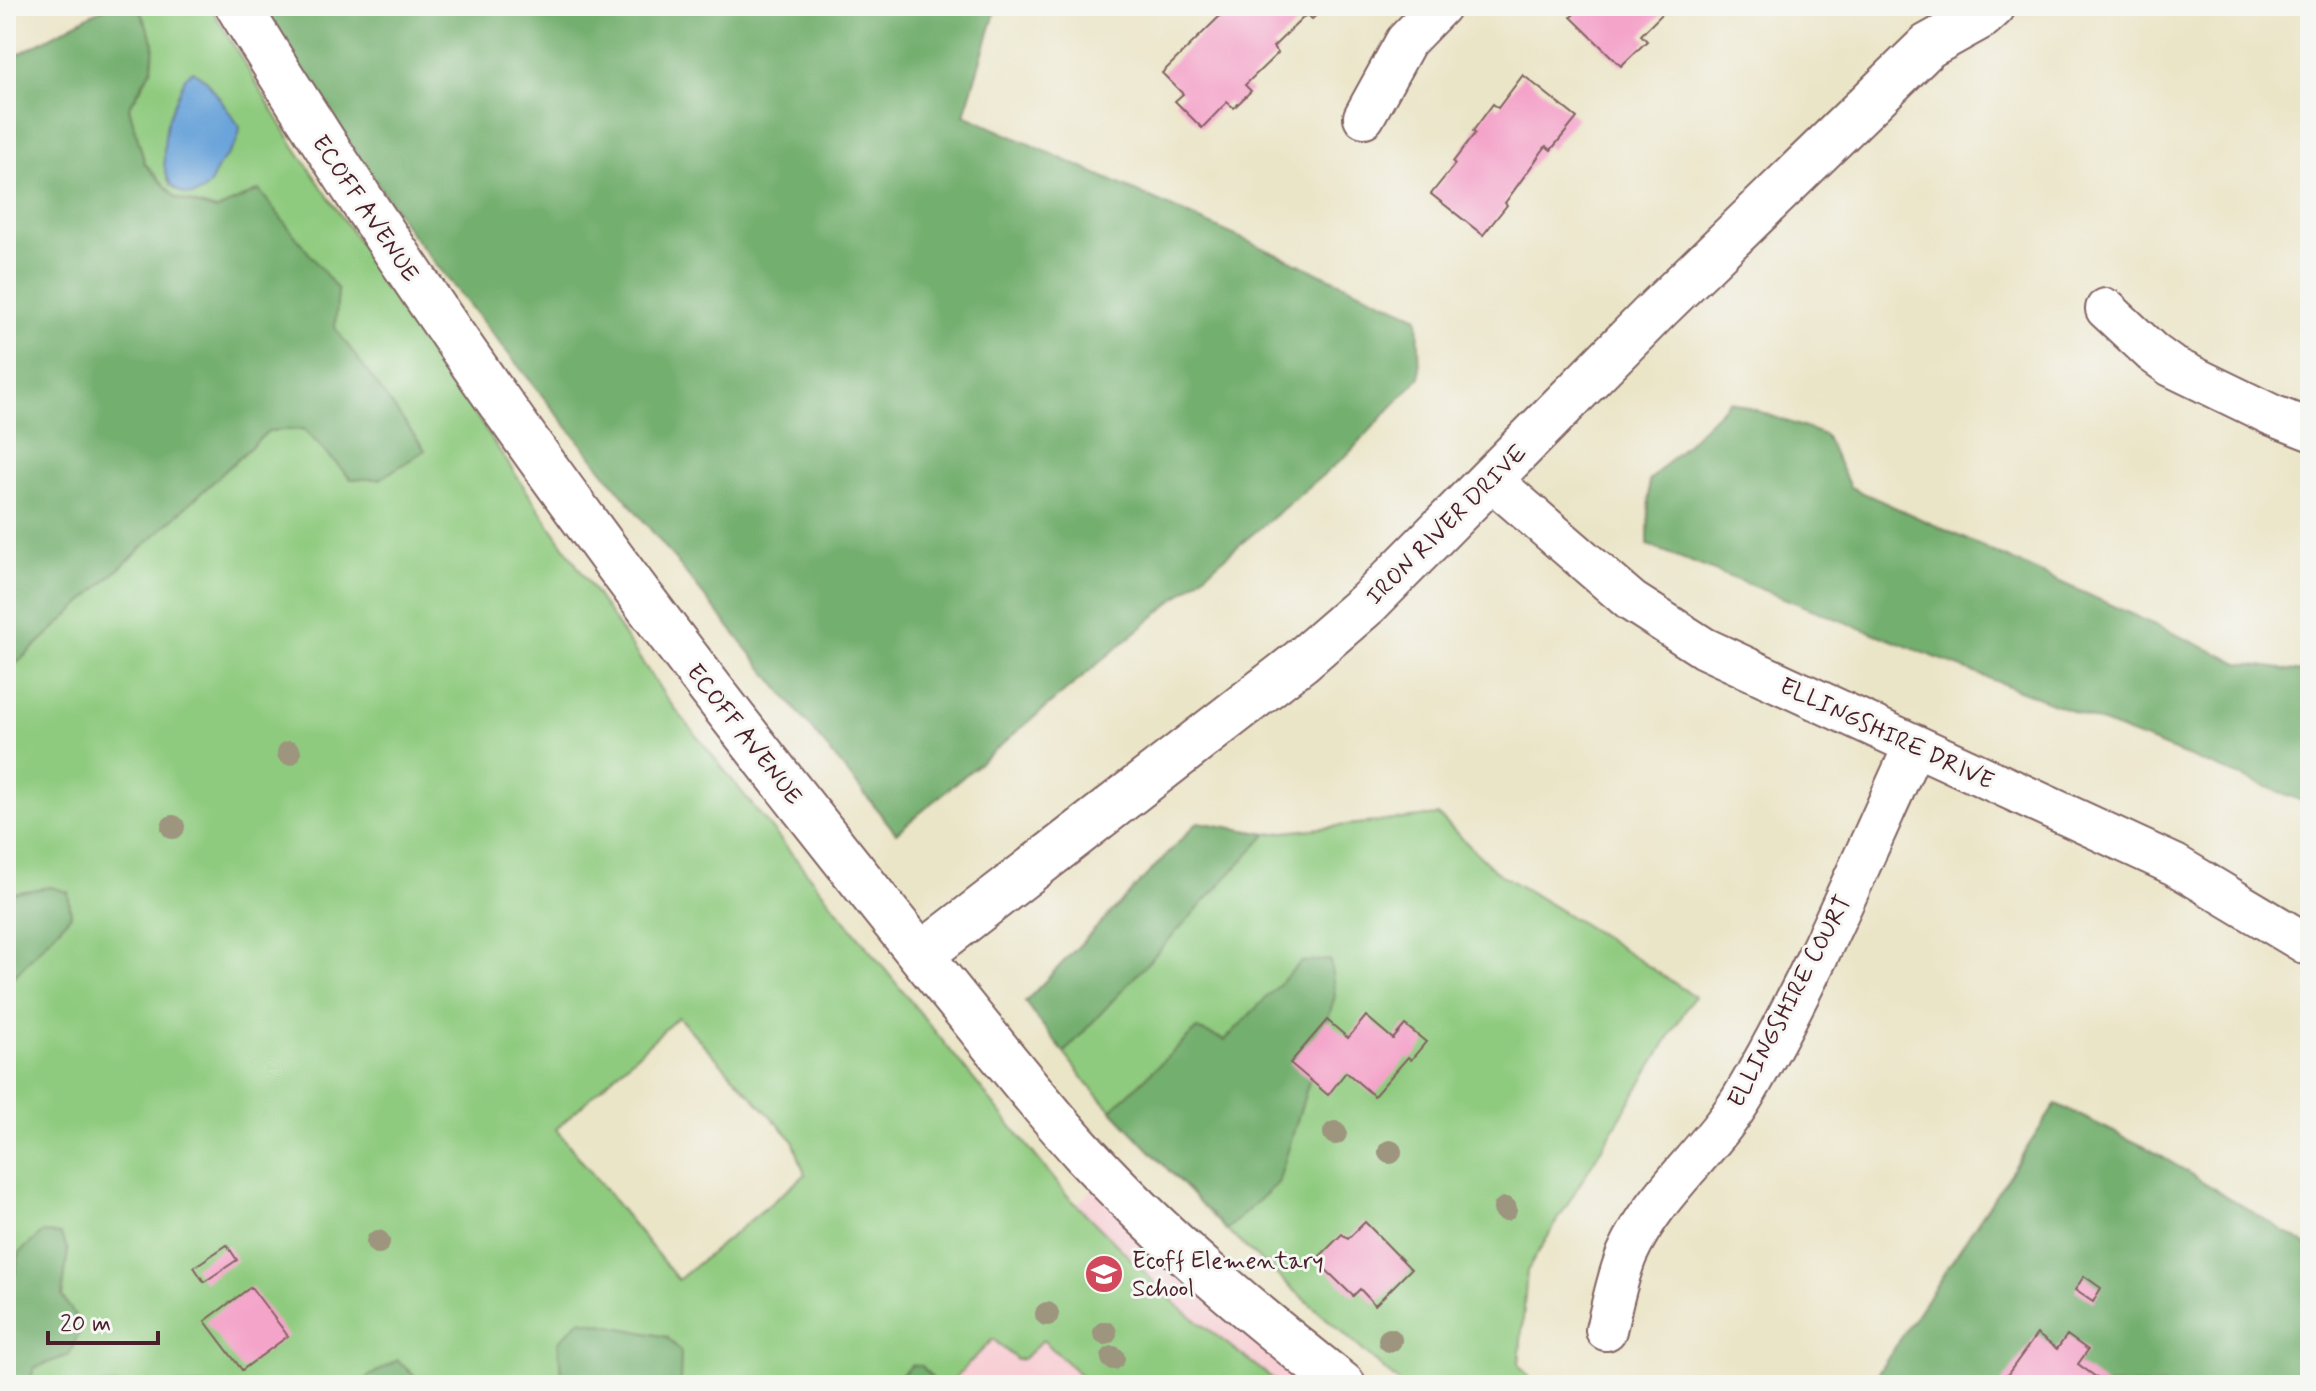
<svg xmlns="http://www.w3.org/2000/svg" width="2316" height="1391" font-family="Mynerve,sans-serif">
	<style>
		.built { fill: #f7cfd4 }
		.green { fill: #8fcb7f; stroke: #6c7555; stroke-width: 2; fill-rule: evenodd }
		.forest { fill: #73af6e; stroke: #5e674c; stroke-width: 2 }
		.water { fill: #6ba4da; stroke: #5a6282; stroke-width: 2 }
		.building { fill: #f4a3c9 }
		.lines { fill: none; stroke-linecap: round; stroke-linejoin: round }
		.minor-casing { stroke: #826462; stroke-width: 44 }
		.tertiary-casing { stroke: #826462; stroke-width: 48 }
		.minor { stroke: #fff; stroke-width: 40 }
		.tertiary { stroke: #fff; stroke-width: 44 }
		.tree { fill: #9e957f }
		.labels { text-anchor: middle; stroke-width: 6; stroke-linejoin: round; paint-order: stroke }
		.street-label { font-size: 24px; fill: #4a1f2b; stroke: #f6f6f2 }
		.poi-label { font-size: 24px; fill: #4a1f2b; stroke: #f6f6f2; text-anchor: start }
	</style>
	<rect width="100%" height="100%" fill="#f6f6f2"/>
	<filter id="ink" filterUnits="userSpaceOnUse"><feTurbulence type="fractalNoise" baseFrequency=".0125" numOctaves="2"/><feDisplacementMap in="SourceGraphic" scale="16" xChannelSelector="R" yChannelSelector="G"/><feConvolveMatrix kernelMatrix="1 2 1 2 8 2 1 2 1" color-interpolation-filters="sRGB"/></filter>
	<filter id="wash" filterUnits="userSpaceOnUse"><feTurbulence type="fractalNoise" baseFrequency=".006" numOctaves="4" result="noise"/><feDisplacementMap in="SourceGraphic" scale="32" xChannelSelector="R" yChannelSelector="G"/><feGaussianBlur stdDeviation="1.8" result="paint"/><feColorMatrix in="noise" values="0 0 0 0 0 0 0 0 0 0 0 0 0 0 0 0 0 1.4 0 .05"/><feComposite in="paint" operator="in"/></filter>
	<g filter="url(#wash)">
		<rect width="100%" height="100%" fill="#ebe5c8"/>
		<path class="built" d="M1097 1185 1338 1385H891Z"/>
		<path class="green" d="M138 6H210L294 146 667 699 1066 1194 1179 1307 1281 1385H1091L1043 1340 1023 1359 1017 1360 993 1339 948 1385H933V1379L912 1365 891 1385H680V1352L559 1342 561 1373 550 1385H423L398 1360 366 1378V1385H29L34 1368 69 1355 62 1297 68 1250 20 1252 6 1308V985L71 915 51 887 6 894V673L268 431 304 429 351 479 424 450 335 328 338 290 216 210 176 198 145 164 129 108C158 59 161 59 138 6ZM678 1017 793 1140 805 1175 678 1280 556 1129Z
			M1438 815 1495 871 1604 937 1694 996 1527 1271 1519 1365 1536 1385H1402L1226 1230 1090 1087 1025 1002 1198 822 1267 834Z"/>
		<path class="forest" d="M107 6H138L154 43 152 68 129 108 145 164 176 198 216 210 259 190 338 290 335 328 425 450 380 479H351L304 429 268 431 6 673V61Z
			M260 6H997L964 115 1418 317 1420 377 1348 454 896 833 410 232 296 64Z
			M1730 401 1825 435 1850 487 2239 663 2310 673V804L1648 545 1649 481Z
			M1198 822 1267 834 1064 1053 1025 1002Z
			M51 887 68 892 71 915 6 985V894Z
			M1330 960 1335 996 1278 1183 1226 1230 1111 1110 1197 1029 1225 1040 1301 962Z
			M2056 1104 2149 1149 2310 1247V1385H1870Z
			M42 1233 60 1234 68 1250 62 1296 82 1326 69 1355 34 1368 29 1385H6V1308L20 1252Z
			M580 1320 667 1337 681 1352 680 1385H550L561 1373 558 1342Z
			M398 1360 423 1385H366V1378Z
			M912 1365 922 1366 933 1379V1385H891Z"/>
		<path class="water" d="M193 71 207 81 240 127C239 144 230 151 220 164 214 172 213 184 204 190 189 202 170 190 166 173 163 163 164 146 165 136 166 117 179 95 185 77Z"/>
		<g id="blocks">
			<path class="building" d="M1230 6H1326L1312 19 1307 14 1273 47 1278 53 1245 85 1251 91 1234 108 1227 102 1202 128 1175 101 1183 94 1162 73Z
				M1582 6H1677L1671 12 1667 9 1641 35 1647 41 1621 66 1571 17Z
				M1523 75 1577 118 1551 150 1546 146 1505 203 1507 205 1483 235 1431 194 1455 164 1453 162 1475 133 1473 131 1493 104 1498 108Z
				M1366 1016 1393 1039 1405 1025 1426 1042 1411 1060 1408 1057 1374 1096 1346 1072 1328 1095 1290 1063 1327 1020 1348 1038Z
				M1365 1222 1411 1269 1375 1305 1360 1289 1353 1296 1316 1260 1342 1234 1348 1239Z
				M227 1245 237 1260 204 1282 194 1267Z
				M2084 1276 2101 1288 2093 1302 2075 1290Z
				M251 1287 288 1336 242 1370 205 1321Z
				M2037 1334 2057 1349 2067 1335 2088 1350 2078 1364 2107 1385H2000Z"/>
		</g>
	</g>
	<g filter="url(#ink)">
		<use href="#blocks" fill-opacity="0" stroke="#826462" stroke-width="2"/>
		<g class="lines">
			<defs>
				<path id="minor" d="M1364 117 1406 41 1440 6
					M2106 309 2153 353 2171 366 2272 415 2310 430
					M1491 480 1631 601 1704 648 2175 865 2310 946
					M1606 1330C1612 1305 1617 1278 1627 1254 1655 1192 1713 1149 1746 1092 1811 981 1861 862 1914 746"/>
				<path id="tertiary" d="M238 6C409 285 600 551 803 807 858 877 914 947 970 1016 1007 1062 1044 1109 1084 1153 1163 1239 1252 1313 1343 1385
					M921 955 1301 661 1368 603 1659 308 1928 46 1982 16 1993 6"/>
			</defs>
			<use href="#minor" class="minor-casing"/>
			<use href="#tertiary" class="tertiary-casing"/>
			<use href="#minor" class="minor"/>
			<use href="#tertiary" class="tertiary"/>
		</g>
		<g class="tree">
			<circle cx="289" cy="753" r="12"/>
			<circle cx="173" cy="827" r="12"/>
			<circle cx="1335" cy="1133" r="12"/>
			<circle cx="1390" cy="1152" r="12"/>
			<circle cx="1505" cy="1209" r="12"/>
			<circle cx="378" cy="1242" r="12"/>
			<circle cx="1047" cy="1314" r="12"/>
			<circle cx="1105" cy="1333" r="12"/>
			<circle cx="1390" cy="1340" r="12"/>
			<circle cx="1113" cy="1358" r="12"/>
		</g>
	</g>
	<defs>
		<symbol id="school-disc" viewBox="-11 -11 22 22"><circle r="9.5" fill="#d1495b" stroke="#f6f6f2"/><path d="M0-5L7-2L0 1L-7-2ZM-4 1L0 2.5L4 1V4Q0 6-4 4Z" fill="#fff"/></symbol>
	</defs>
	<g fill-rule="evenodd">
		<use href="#school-disc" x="1082" y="1252" width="44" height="44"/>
	</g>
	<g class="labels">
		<g class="street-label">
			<text transform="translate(366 208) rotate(56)" y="8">ECOFF AVENUE</text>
			<text transform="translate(1446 524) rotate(-45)" y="8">IRON RIVER DRIVE</text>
			<text transform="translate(1887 733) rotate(25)" y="8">ELLINGSHIRE DRIVE</text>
			<text transform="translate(745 734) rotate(52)" y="8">ECOFF AVENUE</text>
			<text transform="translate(1789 1001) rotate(-62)" y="8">ELLINGSHIRE COURT</text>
		</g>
		<g class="poi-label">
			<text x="1132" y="1268">Ecoff Elementary<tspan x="1132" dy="28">School</tspan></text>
		</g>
	</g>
	<rect width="2316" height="1391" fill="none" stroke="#f6f6f2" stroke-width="32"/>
	<path d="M48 1331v12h110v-12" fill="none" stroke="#4a1f2b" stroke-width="4"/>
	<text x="60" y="1331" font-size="24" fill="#4a1f2b" stroke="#f6f6f2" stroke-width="6" paint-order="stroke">20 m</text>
</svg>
